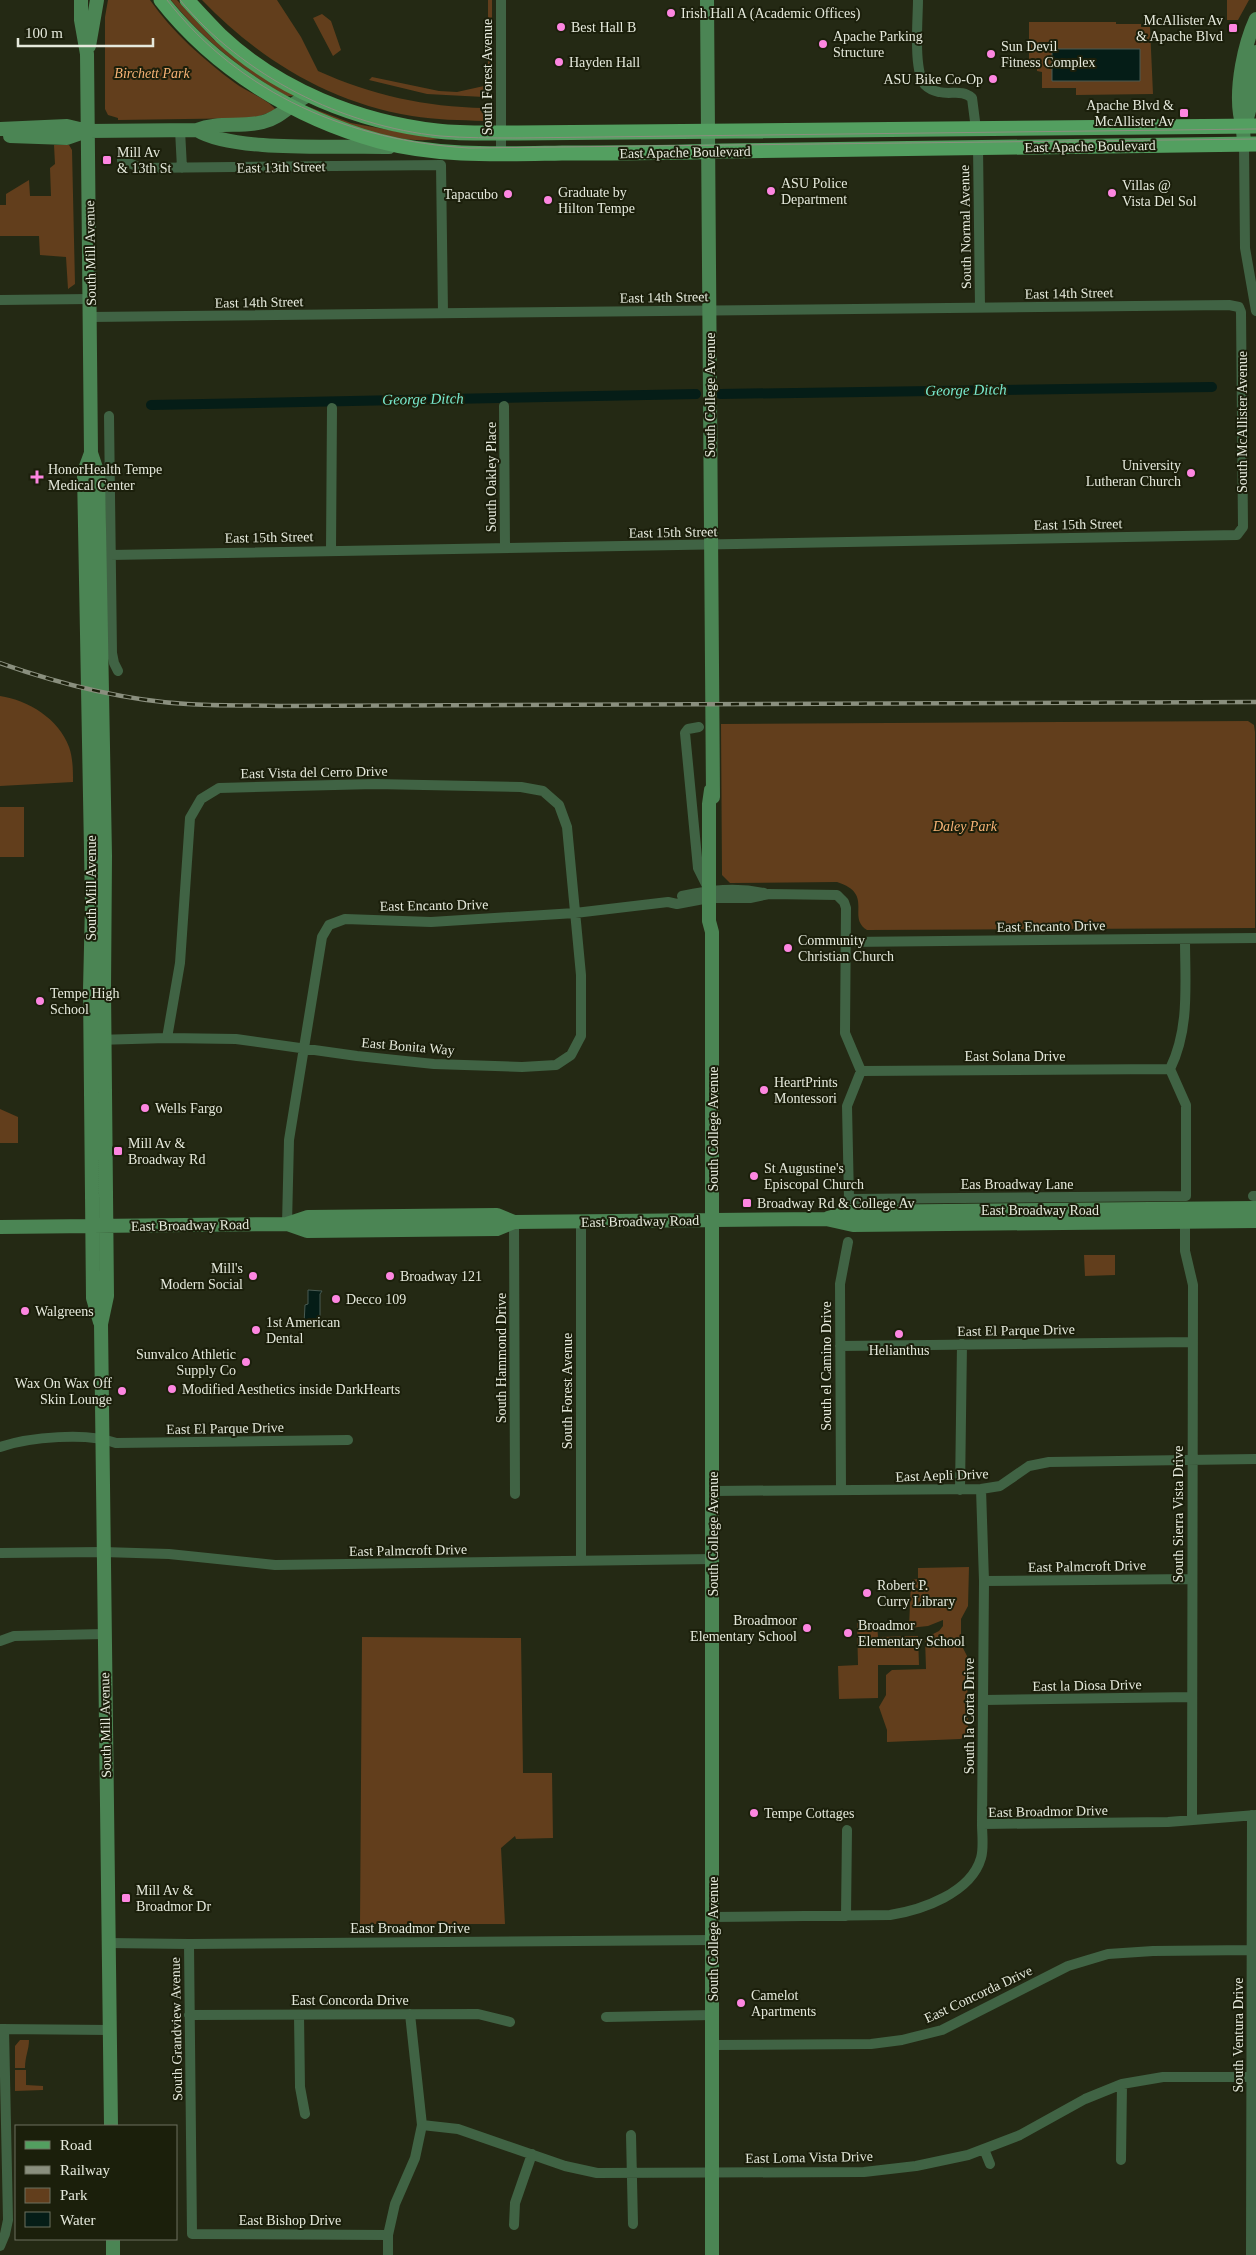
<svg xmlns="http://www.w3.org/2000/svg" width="1256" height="2255" font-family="Georgia,serif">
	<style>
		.green { fill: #623e1c }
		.water { fill: #051d17; stroke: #485a52 }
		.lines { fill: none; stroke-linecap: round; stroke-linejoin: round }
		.canal { stroke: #051d17; stroke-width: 10 }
		.street { stroke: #406344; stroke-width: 10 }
		.secondary { stroke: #4b8554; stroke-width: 14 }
		.primary { stroke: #539f60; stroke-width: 15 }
		.tram { stroke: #8a8f7e; stroke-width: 1 }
		.rail-casing { stroke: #8a8f7e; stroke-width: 4.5 }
		.rail { stroke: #1b1f0b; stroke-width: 2.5; stroke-dasharray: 8; stroke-linecap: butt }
		.poi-dot { fill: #fd86e1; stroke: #1b1f0b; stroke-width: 2 }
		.labels { text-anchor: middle; stroke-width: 4; stroke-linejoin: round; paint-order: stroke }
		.poi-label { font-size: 14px; fill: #e5e9dc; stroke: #1b1f0b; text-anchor: start }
		.park-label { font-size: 14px; font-style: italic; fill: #f7b376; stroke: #1b1f0b }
		.street-label { font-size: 14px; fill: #e5e9dc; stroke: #1b1f0b }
		.water-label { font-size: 15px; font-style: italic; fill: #78e9ce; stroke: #1b1f0b }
	</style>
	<rect width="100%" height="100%" fill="#242914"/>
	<path class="green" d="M108 0H150C172 32 204 60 235 83 247 92 268 99 276 110L254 118 118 120V118L108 115 105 109V17Z
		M171 0H177L214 40 294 96H287C242 71 204 40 171 0Z
		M202 0H277L301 37 318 71C371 95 426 107 484 108V121C460 120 436 120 412 116 329 102 260 60 202 0Z
		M488 0H492V68H488Z
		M1227 0H1249L1238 20H1227Z
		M322 14 331 21 341 50 333 56 313 18Z
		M1029 22H1116V24H1141V27H1150L1153 94 1076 95V88H1042V72L1037 71V68L1029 63Z
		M372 77 439 91 457 92 484 86V97L427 94 369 80Z
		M309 107 351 123 438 139C401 145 342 126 309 107Z
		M54 145H69L72 150 75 284 68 289 66 257 40 255 39 236H0V205H6V194L29 180 30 196H51L50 168 55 164Z
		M0 696C28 700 59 719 69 747 73 758 73 771 73 782L0 786Z
		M1248 721 1254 725 1255 732V928L867 930C846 917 875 894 837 882L730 883 722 875 721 724Z
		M0 807H24V857H0Z
		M0 1109 18 1117V1143H0Z
		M1084 1255H1115V1275L1085 1276Z
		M969 1567 968 1606 961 1619V1644L967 1656 968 1728 966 1737 960 1739 887 1742V1730L879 1707 886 1695V1675L892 1670 926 1669 925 1638 939 1631 943 1626V1620L928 1626 909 1628 911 1580 918 1579V1568Z
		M877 1622 878 1637 918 1636 919 1665H878V1698L839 1699 838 1666 858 1665 857 1623Z
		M362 1637 521 1638 523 1773H552L553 1838 516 1839 515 1836 501 1848 505 1924H360Z
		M20 2040H29C29 2050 25 2056 25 2068H15V2046Z
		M15 2070H26V2085L43 2086V2090L15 2091Z"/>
	<path class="water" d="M1052 49H1140V81H1052Z
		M308 1290 322 1291 320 1294V1324H304L305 1305 308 1304Z"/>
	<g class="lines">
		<path class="canal" d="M720 394 1212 387
			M151 405 696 394"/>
		<path class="street" d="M501 0V154
			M918 0C918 19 913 71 925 85 928 88 934 91 939 92 951 95 962 89 972 98L976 129
			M180 130 182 168
			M1244 144 1245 248 1256 311
			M978 147 980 307
			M122 160 141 168 441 165 443 313
			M0 300 90 299
			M90 317 1229 305 1239 307 1241 312 1243 527 1237 535 110 555
			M504 406 505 548
			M109 416 112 653 114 663 118 671
			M331 550 332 408
			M699 727 688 729 685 733 698 868 709 890
			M682 896C710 890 736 887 764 893
			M847 942 1256 938
			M96 1040 167 1038 236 1039 357 1056 434 1064 522 1067 556 1065 571 1055 581 1036V975L567 827 559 805 543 791 521 787 375 784 219 788 201 799 190 818 180 963 167 1038
			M861 1071 1170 1069
			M1253 1196H1256
			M1185 1215V1251L1193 1285 1192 1819
			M514 1222 515 1494
			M287 1224 289 1140 322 937 329 925 345 919 431 922 575 913 668 902 677 904 709 898H750L769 894 837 895 844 902 846 908 845 1033 861 1071 847 1106 849 1199 1186 1196V1105L1170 1069C1190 1028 1185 984 1185 939
			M840 1346 1193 1342
			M0 1447C29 1437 88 1432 116 1443L348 1440
			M841 1490 840 1284 848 1242
			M960 1490 962 1344
			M713 1491 981 1489 1000 1486 1029 1466 1049 1462 1256 1459
			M0 1553 103 1552 169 1554 275 1565 713 1559
			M581 1561V1221
			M984 1581 1192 1579
			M0 1641 14 1636 104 1634
			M984 1700 1192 1697
			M982 1824 1168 1822 1256 1815
			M846 1916 847 1830
			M713 1917 890 1915C922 1910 971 1893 981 1858 984 1848 982 1834 982 1824L984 1581 981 1489
			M108 1943 189 1944 713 1940
			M189 1944 192 2234 388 2235
			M189 2015 478 2014 510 2022
			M299 2015 300 2087 305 2114
			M606 2017 713 2015
			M0 2029 110 2030
			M713 2045 871 2044 902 2040 942 2030 1068 1966 1108 1954 1153 1951 1252 1950
			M422 2125 458 2129 565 2166 597 2173 864 2172 916 2166 968 2155 1020 2135 1085 2099 1122 2084 1163 2077H1252
			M631 2135 633 2224
			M984 2149 990 2164
			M1121 2160 1122 2084
			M514 2225 515 2203 532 2154
			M0 2246 5 2234 8 2220 4 2029
			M388 2255V2235L395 2204 415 2158 422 2125 410 2014
			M1251 2255 1252 1815"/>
		<path class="secondary" d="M81 0V20L87 54 91 453 98 474 105 856 104 989 107 1296 101 1324 111 2126
			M707 0 713 797
			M89 46 97 0
			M1244 126C1255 103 1249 77 1256 52
			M0 129 67 126 88 131 197 130C218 121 241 128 263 122 281 118 292 102 309 95
			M197 130C234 153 342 145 389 147
			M10 136 67 138 87 131
			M1244 144C1244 133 1242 124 1240 114 1236 86 1244 45 1256 19
			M91 453 84 472 92 904 90 990 93 1298 100 1322
			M711 790 709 804V921L712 932V2255
			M828 1218 850 1212 1256 1208
			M287 1224 307 1231 497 1229 514 1222
			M0 1227 287 1224 308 1217 497 1215 514 1222 826 1219 853 1225 1256 1221
			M113 2239V2255"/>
		<path class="primary" d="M161 0C215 69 295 118 379 141 439 157 501 154 562 153 615 153 669 153 722 151 900 147 1078 145 1256 144
			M187 0C198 12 209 24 221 36 278 90 359 122 437 131 463 134 490 133 517 133L1256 126"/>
		<path class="tram" d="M167 0C241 95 351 141 469 148L1256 139
			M180 0C243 76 342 126 440 136 466 138 491 138 517 138L1256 129"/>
		<defs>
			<path id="rail" d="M0 663C60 684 123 700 187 704 218 706 249 705 279 706L1256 702"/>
		</defs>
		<use href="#rail" class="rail-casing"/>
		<use href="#rail" class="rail"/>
	</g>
	<g class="poi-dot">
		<circle cx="671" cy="13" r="5"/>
		<circle cx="561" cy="27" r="5"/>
		<rect x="1228" y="23" width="10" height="10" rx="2.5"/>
		<circle cx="823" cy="44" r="5"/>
		<circle cx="991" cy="54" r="5"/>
		<circle cx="559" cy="62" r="5"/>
		<circle cx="993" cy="79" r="5"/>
		<rect x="1179" y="108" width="10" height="10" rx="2.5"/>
		<rect x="102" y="155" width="10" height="10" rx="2.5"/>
		<circle cx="771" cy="191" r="5"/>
		<circle cx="1112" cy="193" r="5"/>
		<circle cx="508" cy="194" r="5"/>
		<circle cx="548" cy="200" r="5"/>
		<circle cx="1191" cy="473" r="5"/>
		<path d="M34.5 469.5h5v5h5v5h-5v5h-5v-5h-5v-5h5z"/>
		<circle cx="788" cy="948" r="5"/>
		<circle cx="40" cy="1001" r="5"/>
		<circle cx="764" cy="1090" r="5"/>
		<circle cx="145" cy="1108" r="5"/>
		<rect x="113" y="1146" width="10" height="10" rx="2.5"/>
		<circle cx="754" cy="1176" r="5"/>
		<rect x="742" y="1198" width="10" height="10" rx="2.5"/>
		<circle cx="253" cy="1276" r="5"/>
		<circle cx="390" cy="1276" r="5"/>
		<circle cx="336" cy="1299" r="5"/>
		<circle cx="25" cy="1311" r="5"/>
		<circle cx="256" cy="1330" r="5"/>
		<circle cx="899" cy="1334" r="5"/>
		<circle cx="246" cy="1362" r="5"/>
		<circle cx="172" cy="1389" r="5"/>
		<circle cx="122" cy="1391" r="5"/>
		<circle cx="867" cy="1593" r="5"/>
		<circle cx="807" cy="1628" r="5"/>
		<circle cx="848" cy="1633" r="5"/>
		<circle cx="754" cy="1813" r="5"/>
		<rect x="121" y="1893" width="10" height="10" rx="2.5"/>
		<circle cx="741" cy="2003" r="5"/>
	</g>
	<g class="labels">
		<g class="poi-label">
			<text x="681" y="18">Irish Hall A (Academic Offices)</text>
			<text x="1223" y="25" text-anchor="end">McAllister Av<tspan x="1223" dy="16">&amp; Apache Blvd</tspan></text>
			<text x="571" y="32">Best Hall B</text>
			<text x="833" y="41">Apache Parking<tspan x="833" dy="16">Structure</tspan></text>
			<text x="1001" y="51">Sun Devil<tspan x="1001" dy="16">Fitness Complex</tspan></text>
			<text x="569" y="67">Hayden Hall</text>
			<text x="983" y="84" text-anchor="end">ASU Bike Co-Op</text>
			<text x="1174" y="110" text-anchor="end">Apache Blvd &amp;<tspan x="1174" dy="16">McAllister Av</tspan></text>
			<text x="117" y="157">Mill Av<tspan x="117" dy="16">&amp; 13th St</tspan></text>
			<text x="781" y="188">ASU Police<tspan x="781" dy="16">Department</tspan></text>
			<text x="1122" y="190">Villas @<tspan x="1122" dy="16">Vista Del Sol</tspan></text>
			<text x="558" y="197">Graduate by<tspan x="558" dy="16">Hilton Tempe</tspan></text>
			<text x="498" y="199" text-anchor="end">Tapacubo</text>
			<text x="1181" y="470" text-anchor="end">University<tspan x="1181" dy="16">Lutheran Church</tspan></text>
			<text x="48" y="474">HonorHealth Tempe<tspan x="48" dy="16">Medical Center</tspan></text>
			<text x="798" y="945">Community<tspan x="798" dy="16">Christian Church</tspan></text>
			<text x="50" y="998">Tempe High<tspan x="50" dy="16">School</tspan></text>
			<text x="774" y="1087">HeartPrints<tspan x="774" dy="16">Montessori</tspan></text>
			<text x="155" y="1113">Wells Fargo</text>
			<text x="128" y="1148">Mill Av &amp;<tspan x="128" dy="16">Broadway Rd</tspan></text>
			<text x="764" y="1173">St Augustine's<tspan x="764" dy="16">Episcopal Church</tspan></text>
			<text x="757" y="1208">Broadway Rd &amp; College Av</text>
			<text x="243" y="1273" text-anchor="end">Mill's<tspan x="243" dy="16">Modern Social</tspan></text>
			<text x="400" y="1281">Broadway 121</text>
			<text x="346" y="1304">Decco 109</text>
			<text x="35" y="1316">Walgreens</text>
			<text x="266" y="1327">1st American<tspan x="266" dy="16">Dental</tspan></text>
			<text x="899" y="1355" text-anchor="middle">Helianthus</text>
			<text x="236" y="1359" text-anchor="end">Sunvalco Athletic<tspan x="236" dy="16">Supply Co</tspan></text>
			<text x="112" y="1388" text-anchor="end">Wax On Wax Off<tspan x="112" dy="16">Skin Lounge</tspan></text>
			<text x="182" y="1394">Modified Aesthetics inside DarkHearts</text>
			<text x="877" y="1590">Robert P.<tspan x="877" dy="16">Curry Library</tspan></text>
			<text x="797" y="1625" text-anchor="end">Broadmoor<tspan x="797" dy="16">Elementary School</tspan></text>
			<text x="858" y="1630">Broadmor<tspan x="858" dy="16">Elementary School</tspan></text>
			<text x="764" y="1818">Tempe Cottages</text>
			<text x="136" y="1895">Mill Av &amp;<tspan x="136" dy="16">Broadmor Dr</tspan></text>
			<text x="751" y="2000">Camelot<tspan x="751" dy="16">Apartments</tspan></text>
		</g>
		<g class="park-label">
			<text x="152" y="78">Birchett Park</text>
			<text x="965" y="831">Daley Park</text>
		</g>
		<g class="street-label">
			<text transform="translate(487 77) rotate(-90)" y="5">South Forest Avenue</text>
			<text transform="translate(1090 146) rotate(-1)" y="5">East Apache Boulevard</text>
			<text transform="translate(685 152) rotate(-1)" y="5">East Apache Boulevard</text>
			<text transform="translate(281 167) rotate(-1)" y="5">East 13th Street</text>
			<text transform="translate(965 227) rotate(-91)" y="5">South Normal Avenue</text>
			<text transform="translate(90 253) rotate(-91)" y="5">South Mill Avenue</text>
			<text transform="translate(1069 293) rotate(-1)" y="5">East 14th Street</text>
			<text transform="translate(664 297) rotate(-1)" y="5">East 14th Street</text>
			<text transform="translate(259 302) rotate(-1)" y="5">East 14th Street</text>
			<text transform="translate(710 395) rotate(-90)" y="5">South College Avenue</text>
			<text transform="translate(1242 422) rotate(-90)" y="5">South McAllister Avenue</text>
			<text transform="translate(491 477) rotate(-90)" y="5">South Oakley Place</text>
			<text transform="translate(1078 524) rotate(-1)" y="5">East 15th Street</text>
			<text transform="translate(673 532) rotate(-1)" y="5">East 15th Street</text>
			<text transform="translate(269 537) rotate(-1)" y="5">East 15th Street</text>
			<text transform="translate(314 772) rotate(-1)" y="5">East Vista del Cerro Drive</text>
			<text transform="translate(91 888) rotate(-90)" y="5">South Mill Avenue</text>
			<text transform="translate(434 905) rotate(-1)" y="5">East Encanto Drive</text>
			<text transform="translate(1051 926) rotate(-1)" y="5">East Encanto Drive</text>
			<text transform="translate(408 1046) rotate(5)" y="5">East Bonita Way</text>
			<text x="1015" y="1061">East Solana Drive</text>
			<text transform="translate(713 1129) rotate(-90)" y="5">South College Avenue</text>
			<text x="1017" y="1189">Eas Broadway Lane</text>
			<text x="1040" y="1215">East Broadway Road</text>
			<text transform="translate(640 1221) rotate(-1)" y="5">East Broadway Road</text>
			<text transform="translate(190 1225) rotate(-1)" y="5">East Broadway Road</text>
			<text transform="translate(1016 1330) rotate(-1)" y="5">East El Parque Drive</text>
			<text transform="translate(501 1358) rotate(-90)" y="5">South Hammond Drive</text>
			<text transform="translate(826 1366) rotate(-90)" y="5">South el Camino Drive</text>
			<text transform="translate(567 1391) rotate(-90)" y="5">South Forest Avenue</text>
			<text transform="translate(225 1428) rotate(-1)" y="5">East El Parque Drive</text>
			<text transform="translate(942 1475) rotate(-2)" y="5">East Aepli Drive</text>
			<text transform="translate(1178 1514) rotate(-90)" y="5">South Sierra Vista Drive</text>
			<text transform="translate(713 1534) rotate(-90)" y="5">South College Avenue</text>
			<text transform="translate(408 1550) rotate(-1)" y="5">East Palmcroft Drive</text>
			<text transform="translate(1087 1566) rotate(-1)" y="5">East Palmcroft Drive</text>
			<text transform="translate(1087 1685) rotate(-1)" y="5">East la Diosa Drive</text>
			<text transform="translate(969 1716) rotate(-90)" y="5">South la Corta Drive</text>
			<text transform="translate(105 1725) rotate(-91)" y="5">South Mill Avenue</text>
			<text transform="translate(1048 1811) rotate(-1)" y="5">East Broadmor Drive</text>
			<text x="410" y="1933">East Broadmor Drive</text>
			<text transform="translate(713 1939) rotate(-90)" y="5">South College Avenue</text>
			<text transform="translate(978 1994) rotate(-25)" y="5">East Concorda Drive</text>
			<text x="350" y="2005">East Concorda Drive</text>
			<text transform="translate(176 2029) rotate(-91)" y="5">South Grandview Avenue</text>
			<text transform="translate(1238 2035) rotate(-90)" y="5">South Ventura Drive</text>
			<text transform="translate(809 2157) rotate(-1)" y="5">East Loma Vista Drive</text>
			<text x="290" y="2225">East Bishop Drive</text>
		</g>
		<g class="water-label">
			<text transform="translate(966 390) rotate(-1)" y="5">George Ditch</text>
			<text transform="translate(423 399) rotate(-1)" y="5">George Ditch</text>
		</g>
	</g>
	<rect x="15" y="2125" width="162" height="115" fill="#1b1f0b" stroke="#6c705f"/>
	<rect x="25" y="2141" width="25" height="8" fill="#539f60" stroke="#6c705f"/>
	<text x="60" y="2150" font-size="15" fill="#e5e9dc">Road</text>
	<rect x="25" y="2166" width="25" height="8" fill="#8a8f7e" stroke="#6c705f"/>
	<text x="60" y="2175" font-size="15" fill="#e5e9dc">Railway</text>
	<rect x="25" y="2188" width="25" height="15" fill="#623e1c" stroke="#6c705f"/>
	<text x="60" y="2200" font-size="15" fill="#e5e9dc">Park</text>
	<rect x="25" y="2212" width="25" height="15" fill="#051d17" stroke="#6c705f"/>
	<text x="60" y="2225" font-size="15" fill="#e5e9dc">Water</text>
	<path d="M18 38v8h135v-8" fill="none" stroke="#e5e9dc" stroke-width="2.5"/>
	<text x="25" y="38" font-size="15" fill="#e5e9dc" stroke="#1b1f0b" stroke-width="4" paint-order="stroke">100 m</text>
</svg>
